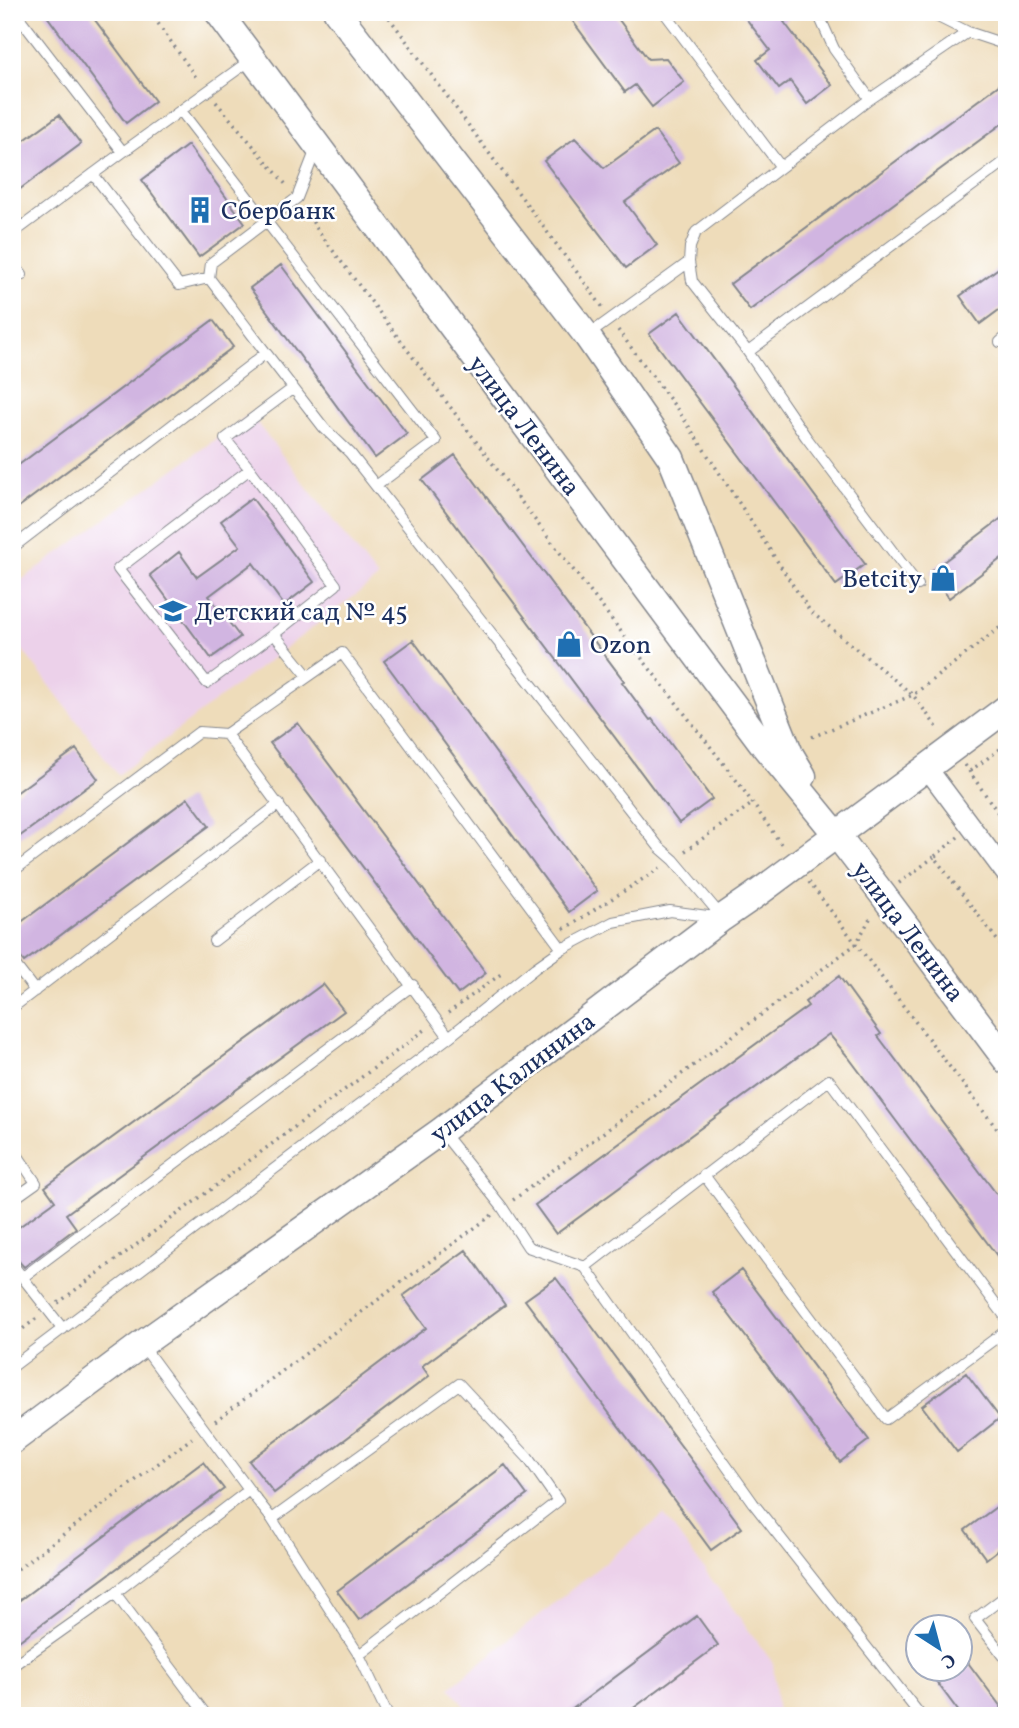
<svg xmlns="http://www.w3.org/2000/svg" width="1019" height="1728" font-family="Vollkorn,serif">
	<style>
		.built { fill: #ecd1ea }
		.building { fill: #d1b5e1 }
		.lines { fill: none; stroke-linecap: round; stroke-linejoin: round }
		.lane-casing { stroke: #84868c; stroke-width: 12 }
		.street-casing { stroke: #84868c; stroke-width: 22 }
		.secondary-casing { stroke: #84868c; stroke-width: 29 }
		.path { stroke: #84868c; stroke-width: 3.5; stroke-dasharray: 2 5; stroke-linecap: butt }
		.lane { stroke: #fff; stroke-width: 10 }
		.street { stroke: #fff; stroke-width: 19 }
		.secondary { stroke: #fff; stroke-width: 26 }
		.labels { text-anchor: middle; stroke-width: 5; stroke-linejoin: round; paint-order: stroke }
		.poi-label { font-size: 26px; fill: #1b2f5e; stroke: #fff; text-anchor: start }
		.street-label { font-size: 26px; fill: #1b2f5e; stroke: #fff }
	</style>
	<rect width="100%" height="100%" fill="#fff"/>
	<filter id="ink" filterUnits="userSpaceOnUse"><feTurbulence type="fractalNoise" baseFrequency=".0143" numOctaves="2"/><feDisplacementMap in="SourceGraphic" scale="14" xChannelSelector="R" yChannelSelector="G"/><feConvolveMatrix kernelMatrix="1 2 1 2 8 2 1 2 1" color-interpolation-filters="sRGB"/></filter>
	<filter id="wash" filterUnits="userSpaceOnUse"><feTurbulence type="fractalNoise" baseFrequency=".00686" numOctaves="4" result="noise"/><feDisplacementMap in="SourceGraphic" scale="28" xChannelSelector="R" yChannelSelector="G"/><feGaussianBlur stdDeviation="1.57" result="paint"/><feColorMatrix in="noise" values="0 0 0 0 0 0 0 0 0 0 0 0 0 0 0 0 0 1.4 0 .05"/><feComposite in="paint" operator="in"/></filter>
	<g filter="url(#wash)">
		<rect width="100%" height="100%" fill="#eedcba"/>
		<path class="built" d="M250 414 378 578 118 775 12 636V587Z
			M664 1515 773 1663 778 1716H471L450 1687Z"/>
		<g id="blocks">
			<path class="building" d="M44 12H89L155 101 126 123Z
				M566 12H613L648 59 666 58 684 82 652 107 635 85 625 92Z
				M741 12H796L784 22 832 85 807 104 790 81 779 89 757 60 770 50Z
				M1007 79V120L750 310 730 284Z
				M59 115 81 144 12 195V149Z
				M655 131 679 163 625 202 657 245 626 268 544 161 575 138 604 168Z
				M188 145 245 223 199 257 142 180Z
				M1007 262V304L980 324 960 296Z
				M281 265 407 434 375 458 250 288Z
				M679 312 865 564 836 585 649 334Z
				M213 320 233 347 12 512V470Z
				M455 455 624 681 622 682 650 720 652 719 712 799 679 823 422 480Z
				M252 498 314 582 284 605 253 563 209 596 240 637 211 658 150 575 179 552 197 577 240 546 221 521Z
				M1007 514V554L949 598 930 572Z
				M413 640 597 891 569 912 384 661Z
				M298 723 486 973 458 994 270 743Z
				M76 749 98 779 12 842V796Z
				M188 798 209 826 24 962 12 946V929Z
				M839 976 881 1034 878 1036 1007 1208V1269L849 1058 829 1034 556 1234 535 1205 808 1006 805 1002Z
				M323 984 344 1011 66 1214 76 1228 24 1267 17 1259 12 1257V1232L55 1201 45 1187Z
				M466 1250 505 1305 422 1366 429 1376 274 1493 249 1461 426 1328 403 1296Z
				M741 1270 869 1440 840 1462 712 1292Z
				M556 1278 742 1528 711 1550 525 1300Z
				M966 1373 1000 1418 957 1452 922 1406Z
				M203 1462 224 1489 12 1646V1606Z
				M505 1465 527 1495 359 1620 337 1591Z
				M1007 1499V1543L986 1559 965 1530Z
				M697 1616 718 1645 623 1716H563Z
				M960 1652 1007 1715V1716H962L927 1669H960Z"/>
		</g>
	</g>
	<g filter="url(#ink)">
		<use href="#blocks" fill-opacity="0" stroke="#84868c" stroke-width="2"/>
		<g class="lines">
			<defs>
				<path id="lane" d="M15 12 123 152 252 59
					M664 12 781 167
					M815 12 821 20 834 49 870 99
					M928 12 968 32 1007 45
					M968 32 870 99 696 232 690 247 689 262 692 281 748 352 1007 160
					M181 111 436 441 376 486
					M93 174 179 285 209 278
					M12 234 123 152
					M12 262 22 275
					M587 336 689 262
					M1000 342 1007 336
					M748 352 806 437 918 585
					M266 353 209 278 211 263 297 198 316 149
					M250 469 118 569 207 683 274 634 336 585 250 469 225 439 292 389
					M12 548 266 353 324 428 350 453 659 847 674 860 722 917
					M274 634 308 676
					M12 726 14 727
					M226 734 449 1037
					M12 872 199 732 226 734 342 653 562 949
					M214 941 320 860
					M12 961 35 991
					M12 1008 279 804
					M442 1132 502 1207 528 1247 585 1267 829 1080 1007 1319
					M12 1147 36 1183 12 1200
					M704 1175 886 1419 1007 1330
					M12 1264 63 1329
					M585 1267 753 1503 921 1716
					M23 1277 413 985
					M12 1367 449 1037 535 968 562 949 613 922 670 911 715 917
					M249 1490 272 1519 359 1655 558 1501 528 1458 459 1384 272 1519
					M115 1593 207 1716
					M1007 1595 975 1619 1007 1660
					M359 1655 388 1716
					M12 1666 115 1593 249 1490 142 1345
					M12 1710 17 1716"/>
				<path id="street" d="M927 768 1007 875"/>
				<path id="secondary" d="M218 12 697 656 765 747 837 835 883 895 1007 1061
					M337 12 587 336 671 458 790 754 803 776
					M12 1441 142 1344 441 1131 722 918 754 896 1007 708"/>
			</defs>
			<use href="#lane" class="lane-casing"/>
			<use href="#street" class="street-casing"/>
			<use href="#secondary" class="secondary-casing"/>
			<path class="path" d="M150 12 198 80
				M385 12 604 309
				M216 102 288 187
				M305 210 319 232 547 536 740 785 783 847
				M618 330 680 413 810 611 913 695 939 730
				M812 737 913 695 1007 622
				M965 765 1007 826
				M970 771 1007 744
				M958 837 934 857 1007 953
				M685 851 752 804
				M809 882 1007 1142
				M899 883 934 857
				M564 929 662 867
				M448 1013 501 974
				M513 1200 856 944 872 915
				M58 1303 425 1030
				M12 1337 37 1318
				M215 1421 492 1215
				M12 1573 192 1438"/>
			<use href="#lane" class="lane"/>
			<use href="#street" class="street"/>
			<use href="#secondary" class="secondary"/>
		</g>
	</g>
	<defs>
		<symbol id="building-bare" viewBox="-9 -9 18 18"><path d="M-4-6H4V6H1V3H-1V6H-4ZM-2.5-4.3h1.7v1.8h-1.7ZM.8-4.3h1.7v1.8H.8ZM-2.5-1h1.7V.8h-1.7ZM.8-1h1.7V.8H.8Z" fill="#1f6fb2" stroke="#fff" stroke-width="2.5" paint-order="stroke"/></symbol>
		<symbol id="shop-bare" viewBox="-9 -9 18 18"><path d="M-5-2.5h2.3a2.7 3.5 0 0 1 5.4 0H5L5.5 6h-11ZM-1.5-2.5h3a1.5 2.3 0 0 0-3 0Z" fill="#1f6fb2" stroke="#fff" stroke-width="2.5" paint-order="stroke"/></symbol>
		<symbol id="school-bare" viewBox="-9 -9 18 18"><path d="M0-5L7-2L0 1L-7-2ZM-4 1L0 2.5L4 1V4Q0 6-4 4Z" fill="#1f6fb2" stroke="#fff" stroke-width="2.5" paint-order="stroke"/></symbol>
	</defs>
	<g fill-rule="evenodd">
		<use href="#building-bare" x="181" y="191" width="38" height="38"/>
		<use href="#shop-bare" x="924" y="559" width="38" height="38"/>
		<use href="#school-bare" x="154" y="592" width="38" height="38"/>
		<use href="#shop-bare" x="550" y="625" width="38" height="38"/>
	</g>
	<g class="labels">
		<g class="poi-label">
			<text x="221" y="219">Сбербанк</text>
			<text x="922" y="587" text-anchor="end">Betcity</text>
			<text x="194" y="620">Детский сад № 45</text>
			<text x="590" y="653">Ozon</text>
		</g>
		<g class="street-label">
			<text transform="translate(525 425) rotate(53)" y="9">улица Ленина</text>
			<text transform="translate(909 931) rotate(53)" y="9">улица Ленина</text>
			<text transform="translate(512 1077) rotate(-37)" y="9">улица Калинина</text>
		</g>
	</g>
	<rect width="1019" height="1728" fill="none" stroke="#fff" stroke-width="42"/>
	<g transform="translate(939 1648) rotate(144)"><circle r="33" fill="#ffffff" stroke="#a4acbf" stroke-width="2"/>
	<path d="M0-5L12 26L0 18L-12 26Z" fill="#1f6fb2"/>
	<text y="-10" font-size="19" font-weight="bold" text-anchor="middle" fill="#1b2f5e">С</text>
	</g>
</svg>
